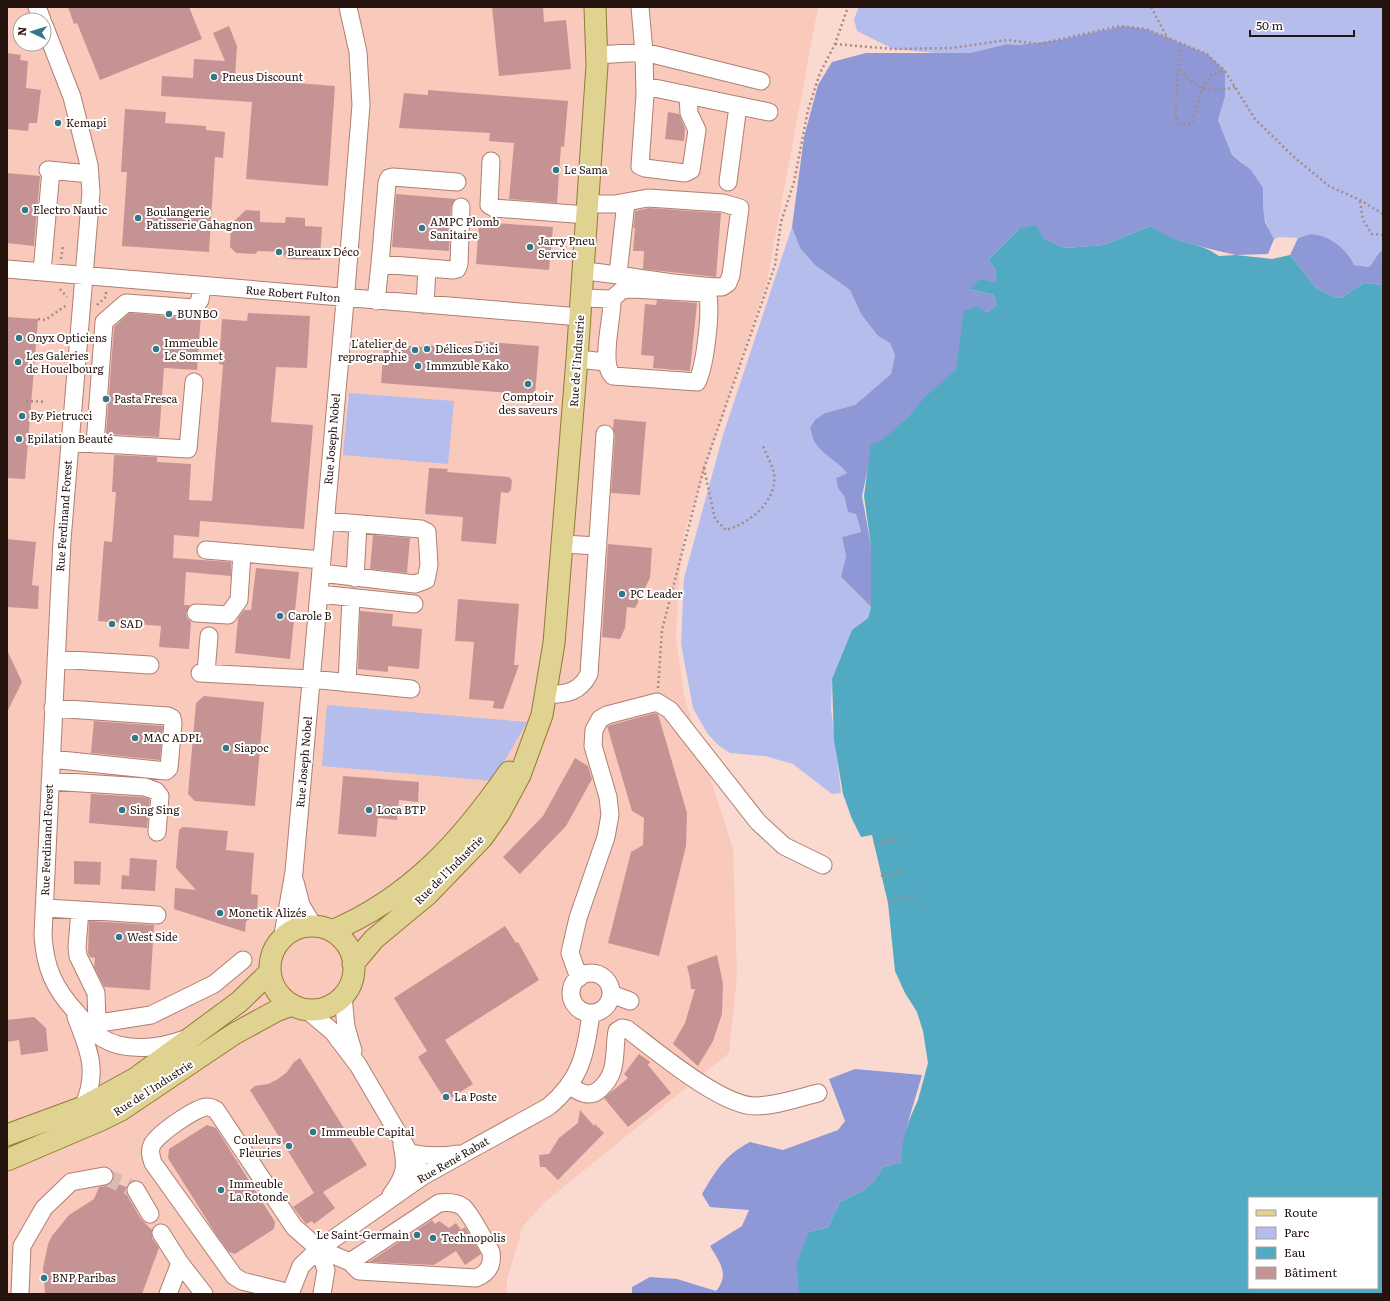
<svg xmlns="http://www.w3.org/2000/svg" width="1390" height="1301" font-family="Literata,serif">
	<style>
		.built { fill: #f9c9bb; fill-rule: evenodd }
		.green { fill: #b5bdec }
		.forest { fill: #8e98d6 }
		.water { fill: #51aac1; fill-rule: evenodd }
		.building { fill: #c69394 }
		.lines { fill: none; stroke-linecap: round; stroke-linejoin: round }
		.minor-tunnel { stroke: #d9bbb3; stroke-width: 17; stroke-dasharray: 17 8; stroke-linecap: butt }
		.minor-casing { stroke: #af7f71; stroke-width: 19 }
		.major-casing { stroke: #927c34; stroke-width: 23 }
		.path { stroke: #a68b84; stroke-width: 2.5; stroke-dasharray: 2 3; stroke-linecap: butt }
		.minor { stroke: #fff; stroke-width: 17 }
		.major { stroke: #e0d291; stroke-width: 21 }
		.poi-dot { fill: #347788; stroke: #fff; stroke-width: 1.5 }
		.labels { text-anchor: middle; stroke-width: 4; stroke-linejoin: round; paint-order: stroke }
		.poi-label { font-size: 11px; fill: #25130e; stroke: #fff; text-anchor: start }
		.street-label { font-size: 11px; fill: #25130e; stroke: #fff }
	</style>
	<rect width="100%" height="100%" fill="#f9d9d0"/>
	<path class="built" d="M7 7H818L767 281 684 533 679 580 676 638 684 696 733 849 737 975 729 1053 546 1201 523 1226 507 1279V1294H7ZM20 20H44V44H20Z"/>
	<path class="green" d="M859 7H1383V250C1376 254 1375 261 1369 267L1354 265C1345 246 1329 241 1310 234L1298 238 1280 237 1274 239C1263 219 1262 211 1263 188L1242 162 1232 155 1218 120 1225 97 1190 51 1180 44 1146 29 1124 26 1059 40 1018 45 1007 44 970 53H936L893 49 857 31 854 19Z
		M792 227 800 248 815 265 850 290 861 314 878 336 890 343 895 355 891 374 855 405 825 413 828 455 841 464 847 473 836 478 838 487 844 496 848 512 856 513 861 533 842 537 846 556 841 577 871 607 868 618 852 630 832 679 831 708 841 793 832 794 793 764 765 756 730 753 718 745 707 733 693 708 681 644 684 578 723 435Z
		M349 393 454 401 448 464 343 455Z
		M327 705 527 722 493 781 322 766Z"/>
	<path class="forest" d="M1124 26 1146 29 1207 54 1225 71V97L1218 120 1232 155 1251 170 1263 188V206L1265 222 1274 239 1268 254 1236 255 1210 249 1161 235 1151 226 1103 245 1065 248 1019 229 988 260 996 270 995 283 970 289 994 295 996 306 986 313 959 356 956 369 909 416 881 442 873 444 862 496 871 546V607L841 577 846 556 842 537 861 532 856 514 848 512 844 496 838 488 836 478 847 473C838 461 821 454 814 441 812 437 812 432 810 428L815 420 825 413 855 405 891 374 895 355 890 343 878 336 861 314 850 290 815 265 800 248 792 227 804 137 818 85 832 62 866 53H970L1007 44 1018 45 1059 40Z
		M1310 234C1329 235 1346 248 1354 265L1369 267C1375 261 1376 254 1383 250V285L1364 283 1341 298 1334 297 1315 287 1290 255 1298 238Z
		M855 1069 922 1075 909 1119 901 1162 883 1167 874 1181 864 1190 840 1202 828 1227 809 1232 799 1294H632V1287L650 1277 677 1279 716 1291C730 1274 720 1263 710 1246L742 1226 749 1210 710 1207 702 1194C717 1169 724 1156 750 1142L783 1150 838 1130 845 1121 829 1079Z"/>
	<path class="water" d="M1036 225 1044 239 1065 248 1103 245 1151 226C1172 244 1197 240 1219 256L1236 255 1272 259 1290 255 1315 287 1334 297 1341 298 1364 283 1383 285V1294H799L797 1263 809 1232 828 1227 840 1202 864 1190 874 1181 883 1167 901 1162 903 1142 910 1118 918 1100 928 1063 923 1031 917 1012 905 993 895 971 888 903 872 835 861 837 852 819 843 794 834 740 832 679 852 630 868 618 871 607V546L864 496 871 444 881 441 909 416 925 397 956 369 964 311 978 306 986 313 996 306 994 295 970 289 980 279 995 283 996 270 988 260 1019 229ZM1249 1198H1377V1288H1249Z"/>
	<path class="building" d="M68 7H189L202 39 100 80 77 23 74 24Z
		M492 7H543L544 22 566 20 571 69 499 76Z
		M229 26 237 46 235 78 335 86 328 186 246 179 252 102 161 96 162 76 193 78 194 59 225 61 213 33Z
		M7 53 21 55 20 60 28 61 26 88 41 90 37 123H29L28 131 7 129Z
		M428 90 568 101 564 147 561 146 557 203 509 199 514 143 489 141 490 133 399 128 404 93 428 95Z
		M125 109 166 112 165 123 206 126V130L225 132 223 158 215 157 209 252 122 246 127 172H121Z
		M668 112 679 114 685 129 684 141 665 139Z
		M7 173 40 176 34 246 7 243Z
		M396 194 456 199 451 207 449 251 392 247Z
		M649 208 721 213 716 277 643 269 644 251H633L635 228H633L634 223 635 211Z
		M246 210 260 211V222L285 223 286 217 305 218V226L322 227 320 260 287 259 281 252 258 251 255 254 236 253 230 247 231 224Z
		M479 222 553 227 549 270 476 264Z
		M657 300 697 303 690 371 653 368 654 356 641 355 645 304 656 305Z
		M129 313 193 318 201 315 197 370 164 368 159 437 106 434 114 327Z
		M248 313 310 316 307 368 276 367 271 422 313 425 304 529 200 521 199 537 174 535 173 558 231 562V576L186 572 184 605H190L186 613 187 618 191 622 189 649 159 647 161 626 98 621 104 541 112 542 116 492H112L114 455 157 457V462L191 464 189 500 212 501 223 365 219 364 222 319 247 321Z
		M7 317 38 319 25 479 7 478Z
		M475 341 539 346 535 395 381 383 384 344 423 347V345L436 346V348L474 351Z
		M614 419 646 422 640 495 611 493 615 435 613 428Z
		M429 468 448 469 447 472 509 477 512 480 511 490 508 493 501 492 496 544 461 541 463 517 425 514Z
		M373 535 410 538 407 573 370 569Z
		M7 539 36 542 32 585 39 586 38 609 7 607Z
		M608 544 652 548 650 578 645 588H639L638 603 635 608 627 607 625 628 620 639 602 637Z
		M256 568 299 572 290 659 235 653 238 618 244 610H251Z
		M458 599 519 604 514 665H519L503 709 493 708 494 701 469 699 474 642 455 641Z
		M360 611 393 614 392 626 422 629 419 669 388 666V672L358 669Z
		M7 650 22 682 7 712Z
		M204 696 264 702 255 806 195 801 188 794 196 703Z
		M655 713 658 714 687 813 686 846 659 956 608 943 631 852 643 845 644 818 632 811 607 726Z
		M94 721 163 726 160 760 91 753Z
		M575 758 588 766 592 779 566 826 520 874 503 857 543 816Z
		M343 776 419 782 418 802 399 800 397 820 378 818 376 837 338 834Z
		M91 794 143 797 150 799 147 828 89 823Z
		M183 827 228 831 226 850 254 853 251 894 258 895 257 916 246 921 245 932 174 909 175 888 196 890 176 868 179 830Z
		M130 858 157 860 155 891 121 889 122 875 129 876Z
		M74 861 101 862 100 885 74 884Z
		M89 921 154 925 150 990 104 987 94 967 95 958 90 957 88 953Z
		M505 926 516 943 518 942 539 980 445 1040 473 1084 446 1101 418 1057 427 1051 394 998Z
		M717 955 723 984 722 1014 713 1041 698 1066 673 1044 685 1023 695 989H691L690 979 687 966Z
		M34 1017 46 1028 48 1051 21 1055 19 1040 7 1042V1020Z
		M639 1054 650 1062 648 1065 671 1093 628 1127 604 1098 628 1078 624 1074Z
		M300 1058 367 1165 323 1192 335 1208 314 1224 312 1221 306 1224 293 1207 314 1193 250 1090 255 1086 268 1084 278 1079 287 1072 294 1062Z
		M580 1110 594 1126 595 1124 604 1133 558 1180 545 1167H540L539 1155 549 1154 559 1138 578 1123Z
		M207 1125 216 1128 275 1222 274 1229 235 1254 229 1252 217 1236 168 1158 169 1149Z
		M112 1182 127 1187V1195L141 1219 152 1230V1238L159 1248 142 1294H45L43 1268 48 1244 52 1236 69 1215 94 1199 99 1187 106 1186Z
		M432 1220 435 1224 439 1221 449 1228 456 1223 461 1230 465 1227 481 1254 465 1265 456 1251 434 1265 369 1262Z"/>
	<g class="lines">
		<path class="minor-tunnel" d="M104 1176 136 1190"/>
		<defs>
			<path id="minor" d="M37 7 42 20
				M640 7 644 52 645 95 640 166 645 168 685 173 691 170 697 130 689 113 688 95
				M44 25 72 97 89 165 91 192 62 540 43 935C45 968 54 988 76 1012 84 1021 92 1031 102 1038 126 1053 161 1048 185 1039
				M597 55 644 52 761 81
				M645 86 769 112
				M491 161 489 205 494 208 587 215
				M48 170 90 174
				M728 182 738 106
				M380 264 387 183 389 178 393 177 457 182
				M7 269 580 317
				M583 271C630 275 675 286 722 287L728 283 731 275 740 208 723 203 648 198 615 204H587
				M42 272 51 170
				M618 274 626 202
				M632 289 705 293 708 296C711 314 705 367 697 382L613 376C599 364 613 318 612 299L622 290Z
				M581 298 612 299
				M376 301 380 264 453 270 457 269 459 264 461 207
				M425 305 427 268
				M577 359 606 362
				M69 442 188 449 194 382
				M95 444 104 322 126 303 194 308 200 300 202 286
				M563 544 598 546
				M206 550 322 560
				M321 573 415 584 426 580 429 565 427 532 421 529 325 521
				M355 578 358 524
				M319 594 414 604
				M196 613 228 615 239 600 242 553
				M56 659 150 665
				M200 673 311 679 411 689
				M206 673 209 636
				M347 683 351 598
				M546 694C566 695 580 692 589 674L605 434
				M51 759 166 771 169 768 173 723 172 718 168 716 53 708
				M50 781 145 787 156 791 160 796 157 832
				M295 882 301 905 314 927
				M45 908 80 910 77 947 78 956 96 993 97 1022
				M80 910 157 915
				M282 940 294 872 346 290 361 105 358 52 348 7
				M571 993a20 20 0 1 1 40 0a20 20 0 1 1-40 0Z
				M579 978 570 953 578 918 606 837 610 815 608 797 593 746 594 730 600 719 607 715 657 702 670 710 758 822 784 846 823 865
				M611 994 630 1001
				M343 996 346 1027 353 1051
				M307 1010 333 1032 358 1065 423 1176
				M76 1017C89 1050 99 1072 83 1107
				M84 1021 106 1022 151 1015 214 984 243 960
				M570 1086C579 1092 590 1099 600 1089 619 1072 613 1053 617 1031L622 1028 627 1029C655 1050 721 1106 755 1106 775 1106 798 1098 818 1093
				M410 1153C426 1156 440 1157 457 1154
				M136 1190 150 1214
				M391 1195C405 1176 407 1168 402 1145
				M161 1233 180 1263 204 1294
				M319 1249 326 1270 322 1294
				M290 1293 242 1281 234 1276 153 1163C151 1157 149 1151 152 1145 156 1135 196 1107 207 1107 211 1107 213 1108 216 1110L294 1227 319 1249 350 1262 359 1271 476 1278C488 1273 493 1265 491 1252 485 1242 471 1214 463 1207 456 1202 448 1202 439 1203L350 1262
				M20 1294 22 1246 44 1208 71 1182 104 1176
				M168 1294 180 1263
				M290 1294 301 1266 319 1249 423 1176 548 1107C581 1080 586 1053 591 1013"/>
			<path id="major" d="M270 968a42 42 0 1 1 84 0a42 42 0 1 1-84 0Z
				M332 931C411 897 461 841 509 772
				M353 964 374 939 427 895 482 838 499 814 520 775 542 715 554 643 577 359 597 65 595 7
				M7 1135 83 1107 136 1078 239 1002 270 972
				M7 1160 101 1120 121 1110 234 1034 276 1011 292 1005"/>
		</defs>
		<use href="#minor" class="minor-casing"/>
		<use href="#major" class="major-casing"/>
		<path class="path" d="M1151 7 1168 39
			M835 44 893 49 952 48 1007 40 1039 44 1120 26 1146 29 1207 54 1225 71 1255 119 1295 158 1329 186 1360 200 1383 214
			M1180 44 1175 117 1182 125 1192 123 1202 88 1211 75 1225 71
			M1180 70C1196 90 1211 93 1235 87
			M1360 201 1363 220 1372 234 1383 235
			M61 259 63 246
			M60 289 67 297
			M97 305 106 297V292
			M38 319 45 320 67 305
			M26 401 46 402
			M704 468 715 519 726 530C750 523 778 501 774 473 772 464 766 454 763 446
			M658 688 662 630 704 468 775 265 781 222 794 182 808 110 820 73 835 44 848 7
			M874 844 904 837
			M881 876 906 870
			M888 902 915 895"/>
		<use href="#minor" class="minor"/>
		<use href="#major" class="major"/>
	</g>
	<g class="poi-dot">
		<circle cx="214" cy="77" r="4"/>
		<circle cx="58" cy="123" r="4"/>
		<circle cx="556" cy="170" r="4"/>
		<circle cx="25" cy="210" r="4"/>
		<circle cx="138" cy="218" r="4"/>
		<circle cx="422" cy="228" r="4"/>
		<circle cx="530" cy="247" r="4"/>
		<circle cx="279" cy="252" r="4"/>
		<circle cx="169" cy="314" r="4"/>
		<circle cx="19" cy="338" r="4"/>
		<circle cx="156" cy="349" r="4"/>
		<circle cx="427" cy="349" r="4"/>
		<circle cx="415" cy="350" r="4"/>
		<circle cx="18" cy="362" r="4"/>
		<circle cx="418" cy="366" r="4"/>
		<circle cx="528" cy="384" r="4"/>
		<circle cx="106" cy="399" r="4"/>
		<circle cx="22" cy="416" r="4"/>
		<circle cx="19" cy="439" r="4"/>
		<circle cx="622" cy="594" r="4"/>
		<circle cx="280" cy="616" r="4"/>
		<circle cx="112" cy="624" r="4"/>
		<circle cx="135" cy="738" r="4"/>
		<circle cx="226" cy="748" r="4"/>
		<circle cx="122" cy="810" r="4"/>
		<circle cx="369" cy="810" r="4"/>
		<circle cx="220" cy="913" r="4"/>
		<circle cx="119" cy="937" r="4"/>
		<circle cx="446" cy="1097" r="4"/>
		<circle cx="313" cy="1132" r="4"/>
		<circle cx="289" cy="1146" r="4"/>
		<circle cx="221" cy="1190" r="4"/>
		<circle cx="417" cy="1235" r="4"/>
		<circle cx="433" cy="1238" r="4"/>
		<circle cx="44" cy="1278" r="4"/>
	</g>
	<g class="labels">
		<g class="poi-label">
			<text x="222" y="81">Pneus Discount</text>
			<text x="66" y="127">Kemapi</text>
			<text x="564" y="174">Le Sama</text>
			<text x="33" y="214">Electro Nautic</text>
			<text x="146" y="216">Boulangerie<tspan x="146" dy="13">Patisserie Gahagnon</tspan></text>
			<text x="430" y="226">AMPC Plomb<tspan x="430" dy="13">Sanitaire</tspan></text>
			<text x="538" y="245">Jarry Pneu<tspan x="538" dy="13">Service</tspan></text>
			<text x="287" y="256">Bureaux Déco</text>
			<text x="177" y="318">BUNBO</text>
			<text x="27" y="342">Onyx Opticiens</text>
			<text x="164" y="347">Immeuble<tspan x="164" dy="13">Le Sommet</tspan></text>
			<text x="407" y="348" text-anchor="end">L'atelier de<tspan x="407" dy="13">reprographie</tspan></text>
			<text x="435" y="353">Délices D'ici</text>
			<text x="26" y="360">Les Galeries<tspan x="26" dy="13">de Houelbourg</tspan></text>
			<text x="426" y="370">Immzuble Kako</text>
			<text x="528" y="401" text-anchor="middle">Comptoir<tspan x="528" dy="13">des saveurs</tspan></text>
			<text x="114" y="403">Pasta Fresca</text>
			<text x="30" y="420">By Pietrucci</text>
			<text x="27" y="443">Epilation Beauté</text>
			<text x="630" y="598">PC Leader</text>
			<text x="288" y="620">Carole B</text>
			<text x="120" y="628">SAD</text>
			<text x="143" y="742">MAC ADPL</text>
			<text x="234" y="752">Siapoc</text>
			<text x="130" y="814">Sing Sing</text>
			<text x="377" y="814">Loca BTP</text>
			<text x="228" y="917">Monetik Alizés</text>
			<text x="127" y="941">West Side</text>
			<text x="454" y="1101">La Poste</text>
			<text x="321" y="1136">Immeuble Capital</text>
			<text x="281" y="1144" text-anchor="end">Couleurs<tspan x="281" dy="13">Fleuries</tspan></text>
			<text x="229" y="1188">Immeuble<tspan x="229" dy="13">La Rotonde</tspan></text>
			<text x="409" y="1239" text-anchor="end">Le Saint-Germain</text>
			<text x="441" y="1242">Technopolis</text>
			<text x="52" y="1282">BNP Paribas</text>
		</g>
		<g class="street-label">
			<text transform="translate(293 294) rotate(5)" y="4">Rue Robert Fulton</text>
			<text transform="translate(577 361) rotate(-86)" y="4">Rue de l'Industrie</text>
			<text transform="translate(332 439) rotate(-85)" y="4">Rue Joseph Nobel</text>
			<text transform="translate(64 516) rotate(-86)" y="4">Rue Ferdinand Forest</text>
			<text transform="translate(304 762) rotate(-85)" y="4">Rue Joseph Nobel</text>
			<text transform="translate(47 840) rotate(-88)" y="4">Rue Ferdinand Forest</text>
			<text transform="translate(449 870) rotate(-45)" y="4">Rue de l'Industrie</text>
			<text transform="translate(153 1088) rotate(-33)" y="4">Rue de l'Industrie</text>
			<text transform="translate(453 1160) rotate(-30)" y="4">Rue René Rabat</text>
		</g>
	</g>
	<rect width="1390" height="1301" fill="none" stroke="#25130e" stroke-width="16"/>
	<rect x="1248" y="1197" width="130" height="92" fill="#ffffff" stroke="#a8a19f"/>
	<rect x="1256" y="1210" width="20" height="6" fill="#e0d291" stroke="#a8a19f"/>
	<text x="1284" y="1217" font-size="12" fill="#25130e">Route</text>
	<rect x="1256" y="1227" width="20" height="12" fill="#b5bdec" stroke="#a8a19f"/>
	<text x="1284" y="1237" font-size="12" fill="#25130e">Parc</text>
	<rect x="1256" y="1247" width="20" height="12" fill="#51aac1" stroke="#a8a19f"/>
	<text x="1284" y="1257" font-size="12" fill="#25130e">Eau</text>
	<rect x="1256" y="1267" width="20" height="12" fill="#c69394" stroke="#a8a19f"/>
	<text x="1284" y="1277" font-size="12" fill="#25130e">Bâtiment</text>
	<g transform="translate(32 32) rotate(274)"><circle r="19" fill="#ffffff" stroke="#a8a19f"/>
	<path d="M0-3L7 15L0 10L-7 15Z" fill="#347788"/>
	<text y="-6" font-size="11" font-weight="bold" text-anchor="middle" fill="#25130e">N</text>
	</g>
	<path d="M1250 30v6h104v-6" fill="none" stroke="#25130e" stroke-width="2"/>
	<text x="1256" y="30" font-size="12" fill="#25130e" stroke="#ffffff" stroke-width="3" paint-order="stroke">50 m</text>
</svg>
